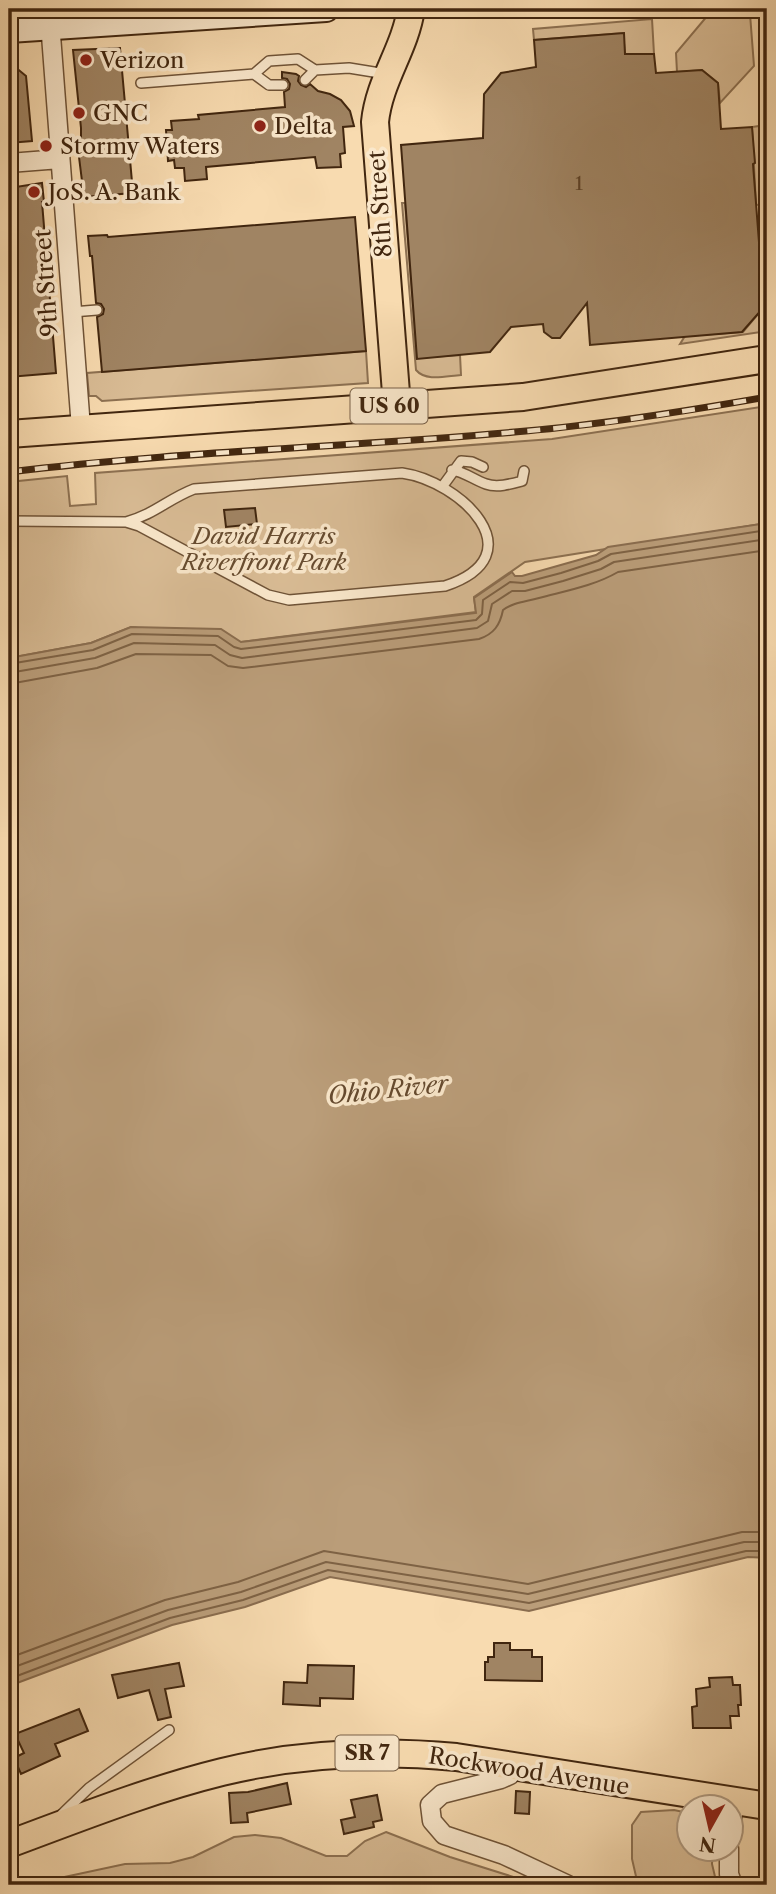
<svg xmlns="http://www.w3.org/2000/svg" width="776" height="1894" font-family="'Libre Caslon Text',serif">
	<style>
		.green { fill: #d9bc95; stroke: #8d7152; stroke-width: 2 }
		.water { fill: #ba9d79; stroke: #8a6d4f; stroke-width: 2 }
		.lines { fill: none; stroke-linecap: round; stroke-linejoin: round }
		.shore { stroke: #7e6244; stroke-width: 2 }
		.building { fill: #a08463; stroke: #41260f; stroke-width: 2 }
		.lane-casing { stroke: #6f5337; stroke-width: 12 }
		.street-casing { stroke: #6f5337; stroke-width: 21 }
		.secondary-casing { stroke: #41260f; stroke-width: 28 }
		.primary-casing { stroke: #41260f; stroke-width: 30 }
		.lane { stroke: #fae8cc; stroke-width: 9 }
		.street { stroke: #fae8cc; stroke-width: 18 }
		.secondary { stroke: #fae8cc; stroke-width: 24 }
		.primary { stroke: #f8dbb0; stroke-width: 26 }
		.rail-casing { stroke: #41260f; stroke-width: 7 }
		.rail { stroke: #fae8cc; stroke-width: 4.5; stroke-dasharray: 13; stroke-linecap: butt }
		.poi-dot { fill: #8f2418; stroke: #fae8cc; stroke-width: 2.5 }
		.labels { text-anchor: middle; stroke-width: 7; stroke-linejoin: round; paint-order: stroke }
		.number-label { font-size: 19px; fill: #593e24 }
		.shield { fill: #fae8cc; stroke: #786048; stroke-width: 2 }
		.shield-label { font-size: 21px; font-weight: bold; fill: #41260f }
		.poi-label { font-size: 23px; fill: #41260f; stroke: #fae8cc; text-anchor: start }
		.street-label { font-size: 23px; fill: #41260f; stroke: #fae8cc }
		.park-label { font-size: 23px; font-style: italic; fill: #674c30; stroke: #fae8cc }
		.water-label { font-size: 24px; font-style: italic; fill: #654a2f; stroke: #fae8cc }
	</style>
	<rect width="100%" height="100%" fill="#f8dbb0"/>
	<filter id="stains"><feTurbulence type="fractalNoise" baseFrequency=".00286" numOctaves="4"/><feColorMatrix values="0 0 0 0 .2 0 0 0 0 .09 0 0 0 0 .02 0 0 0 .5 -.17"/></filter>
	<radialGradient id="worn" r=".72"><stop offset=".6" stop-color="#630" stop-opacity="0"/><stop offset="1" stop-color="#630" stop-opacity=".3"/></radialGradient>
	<path class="green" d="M746 12 750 14 754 66 720 103 718 83 702 70 677 72 676 53 708 15Z
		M652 19 654 54H625L623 33 534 40 533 29Z
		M759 126 766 204 756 205 752 127Z
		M402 203H405L417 358 460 355 461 375C446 376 426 382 416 370Z
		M759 246 767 253V331L680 344 685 336 743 332 764 307Z
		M366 351 368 383 102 401 96 396H89L87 373Z
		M767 406V523L525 562 474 597 476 612 241 642 131 627 91 643 9 658V482L67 476 70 506 96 504 95 473 552 439Z
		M674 1810 688 1813V1848L713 1849 712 1864 717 1885H638L632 1859V1825L641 1812Z
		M386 1832 450 1857 539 1885H27L125 1864 170 1863 193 1857 234 1837 255 1835 281 1838 326 1856H347L365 1841Z"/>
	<path class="water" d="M767 523V1558L748 1557 529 1611 330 1577 245 1607 172 1625 9 1686V658L91 643 131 627 221 629 241 642 476 613 474 598 512 572 515 576H522L596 555 608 547Z"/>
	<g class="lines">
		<path class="shore" d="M9 664 93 650 132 634 218 636 234 647 241 649 476 620 482 614 483 600 510 582 523 583 561 573 598 561 611 554 767 530
			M9 673 95 658 134 643 215 645 230 655 242 658 477 628 488 621 492 604 512 591H525L563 581 601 569 614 562 767 539
			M9 684 97 668 136 654 211 655 228 666 243 668 479 639C494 634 500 625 503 610 514 602 525 602 539 598 565 591 594 586 618 572L767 550
			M9 1658 165 1600 238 1582 324 1551 528 1584 742 1532H767
			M9 1669 168 1610 241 1592 326 1562 528 1594 744 1542H767
			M9 1679 170 1618 243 1600 328 1570 529 1603 746 1551H767"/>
	</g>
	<path class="building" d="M624 33 625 54H654L656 73 702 70 718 83 721 129 752 127 755 163 753 164 764 307 742 332 590 345 587 303 560 338H552L544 332 543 324 511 327 490 352 417 359 401 145 483 138 484 94 501 73 536 67 534 40Z
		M120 48 133 193 84 197 78 149H81V128L73 50Z
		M9 62 26 76 32 141 9 143Z
		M282 72 296 74 299 76 298 81 301 85 306 87 310 84 318 91 330 94 341 100 350 111 354 126 343 127 345 153 340 154 341 167 317 168 315 157 206 167 207 179 185 181 184 168H175L174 160 168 161 166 130H172L171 121 199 119 198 115 285 107 284 92 289 89 290 84 287 79 282 78Z
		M42 183 44 202H42L56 373 9 377V188Z
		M355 217 366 351 102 372 97 317 103 314 104 309 101 304 96 303 92 256H90L88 236 107 235 108 237Z
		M255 508 257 524 226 527 224 510Z
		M494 1643H510V1650H532V1657H542V1681L485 1680V1662H488V1657H494Z
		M179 1663 184 1686 165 1689 171 1717 158 1720 149 1690 118 1698 112 1675Z
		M308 1665 354 1666 353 1699 320 1698V1706L283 1704 284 1682 307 1683Z
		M732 1677 733 1685H740L741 1705H738L739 1716H730L731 1728H693L692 1707 697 1706 696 1689 710 1687 709 1678Z
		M79 1709 88 1731 55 1744 60 1756 21 1774 14 1758 24 1753 15 1734Z
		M287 1783 291 1804 247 1813 248 1822 231 1823 229 1793 248 1792Z
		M516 1791 530 1792 529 1814 515 1813Z
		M377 1795 382 1820 373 1822 374 1827 344 1834 341 1820 355 1817 351 1800Z"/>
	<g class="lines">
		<defs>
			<path id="lane" d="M254 74 269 85H283
				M305 80 315 70
				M141 83 254 74 269 61 298 59 315 70 349 68 386 74
				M72 312 97 310
				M452 470C465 472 474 480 486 484 497 488 511 484 522 481L524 471
				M442 487 461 461 472 462 483 467
				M9 521 126 522 139 526 268 595 289 600 445 586C538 555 460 481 402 473L194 489C168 499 155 514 126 522
				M62 1814 89 1788 169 1730"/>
			<path id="street" d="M49 9 81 428
				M9 163 60 159
				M516 1766 510 1775 501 1779 442 1794 430 1805 432 1821 444 1835 504 1855 568 1885
				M730 1833 735 1801
				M729 1848V1874L733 1885"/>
			<path id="secondary" d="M9 30 326 9"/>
			<path id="primary" d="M397 406 375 122C379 81 405 49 411 9
				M9 434 523 397 767 359
				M9 1844C79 1818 149 1790 222 1772 299 1753 378 1750 456 1757L767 1806"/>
		</defs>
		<use href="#lane" class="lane-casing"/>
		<use href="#street" class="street-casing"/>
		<use href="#secondary" class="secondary-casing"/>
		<use href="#primary" class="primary-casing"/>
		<use href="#lane" class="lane"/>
		<use href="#street" class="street"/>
		<use href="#secondary" class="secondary"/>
		<use href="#primary" class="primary"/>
		<defs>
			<path id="rail" d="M9 472C180 451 354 447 526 431 607 424 687 411 767 397"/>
		</defs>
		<use href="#rail" class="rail-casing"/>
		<use href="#rail" class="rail"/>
	</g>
	<g class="poi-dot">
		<circle cx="86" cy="60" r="7"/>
		<circle cx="79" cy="113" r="7"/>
		<circle cx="260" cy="126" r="7"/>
		<circle cx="46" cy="146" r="7"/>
		<circle cx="34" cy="192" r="7"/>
	</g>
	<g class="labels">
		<g class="number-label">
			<text x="579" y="190">1</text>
		</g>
		<g class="shield">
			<rect x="350.5" y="388.5" width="77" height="35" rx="5"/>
			<rect x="335.5" y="1735.5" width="63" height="35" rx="5"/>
		</g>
		<g class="shield-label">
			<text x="389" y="413">US 60</text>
			<text x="367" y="1760">SR 7</text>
		</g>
		<g class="poi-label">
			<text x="100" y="68">Verizon</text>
			<text x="93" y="121">GNC</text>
			<text x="274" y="134">Delta</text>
			<text x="60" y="154">Stormy Waters</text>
			<text x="48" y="200">JoS. A. Bank</text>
		</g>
		<g class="street-label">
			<text transform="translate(380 204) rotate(-94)" y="8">8th Street</text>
			<text transform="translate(46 283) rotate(-94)" y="8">9th Street</text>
			<text transform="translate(529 1771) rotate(9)" y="8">Rockwood Avenue</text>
		</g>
		<g class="park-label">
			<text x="264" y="544">David Harris<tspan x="264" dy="26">Riverfront Park</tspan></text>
		</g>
		<g class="water-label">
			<text transform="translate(388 1090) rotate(-6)" y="8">Ohio River</text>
		</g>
	</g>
	<rect width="776" height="1894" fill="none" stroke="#f8dbb0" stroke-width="35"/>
	<rect x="10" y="10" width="755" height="1873" fill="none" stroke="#41260f" stroke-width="3.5"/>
	<rect x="18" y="18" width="741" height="1859" fill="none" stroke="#41260f" stroke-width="2"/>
	<g transform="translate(710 1828) rotate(188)"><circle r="33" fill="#fae8cc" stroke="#b09a80" stroke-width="2"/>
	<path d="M0-5L12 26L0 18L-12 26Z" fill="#8f2418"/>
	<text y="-10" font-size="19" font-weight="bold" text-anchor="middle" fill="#41260f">N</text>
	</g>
	<rect width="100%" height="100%" filter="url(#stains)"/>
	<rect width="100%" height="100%" fill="url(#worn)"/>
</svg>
